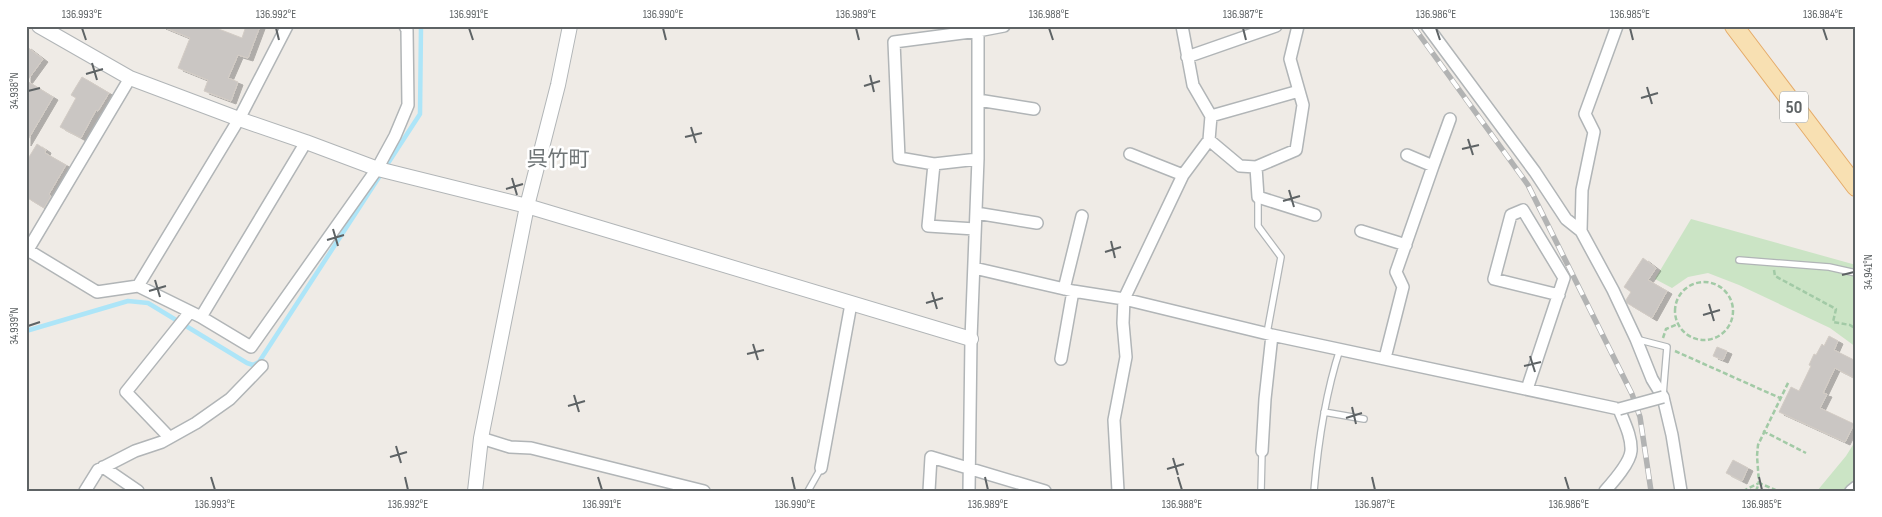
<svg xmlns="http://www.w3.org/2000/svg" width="1882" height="517" font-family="'Sofia Sans Condensed','Noto Sans JP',sans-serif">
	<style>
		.green { fill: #cbe4c5 }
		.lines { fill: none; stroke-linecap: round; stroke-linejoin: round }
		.stream { stroke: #ade5f8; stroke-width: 4.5 }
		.building { fill: #cac6c3; stroke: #d3ccc5; filter: url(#shadow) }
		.service-casing { stroke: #b1b5b7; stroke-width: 8 }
		.minor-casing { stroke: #b1b5b7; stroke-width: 14 }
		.tertiary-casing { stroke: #b1b5b7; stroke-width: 16 }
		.primary-casing { stroke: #e5ab69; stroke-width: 20 }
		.path { stroke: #a2caa6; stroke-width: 2.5; stroke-dasharray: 5 2.5; stroke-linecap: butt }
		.service { stroke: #fff; stroke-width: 5.5 }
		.minor { stroke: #fff; stroke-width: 11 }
		.tertiary { stroke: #fff; stroke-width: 14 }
		.primary { stroke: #f8e0b2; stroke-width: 18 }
		.rail-casing { stroke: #b2b3b3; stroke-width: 5.5 }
		.rail { stroke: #fff; stroke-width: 4; stroke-dasharray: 11; stroke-linecap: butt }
		.minor-bridge-casing { stroke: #b1b5b7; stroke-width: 14; stroke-linecap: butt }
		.minor-bridge { stroke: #fff; stroke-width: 11 }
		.ticks { fill: none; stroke: #5e6365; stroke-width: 2 }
		.labels { text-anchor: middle; stroke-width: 5; stroke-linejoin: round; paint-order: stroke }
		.shield { fill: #fff; stroke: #8e9293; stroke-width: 1 }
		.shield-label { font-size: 18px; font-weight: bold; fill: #5e6365 }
		.quarter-label { font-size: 21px; fill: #6f7577; stroke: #fff }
		.neatline { fill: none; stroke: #5e6365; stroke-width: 2 }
		.ticks-label { font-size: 12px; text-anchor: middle; fill: #5e6365 }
	</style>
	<defs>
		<filter id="shadow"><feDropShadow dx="5" dy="3" stdDeviation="0" flood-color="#0004"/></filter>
	</defs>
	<rect width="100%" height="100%" fill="#efebe6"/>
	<path class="green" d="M1691 219 1856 265V347L1830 328 1739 285 1708 273 1688 277 1672 288 1655 279Z
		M1856 440V482L1847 491H1817L1846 456Z"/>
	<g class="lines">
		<path class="stream" d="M26 331 128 301 148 303 247 363 253 365 259 362 420 114 421 26"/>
	</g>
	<path class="building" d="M161 26H211L242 38 246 26H260L248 58 238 55 228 78 238 82 231 101 204 91 208 80 178 68 190 38Z
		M26 46 43 59 27 81 53 97 26 143Z
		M82 77 109 93 98 111 96 110 81 138 60 127 76 98 71 95Z
		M37 144 46 150 45 153 66 165 49 194 51 196 44 208 26 197V162Z
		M1643 258 1656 268 1648 280 1667 291 1652 318 1627 303 1626 300 1631 292 1624 287Z
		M1829 336 1838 341 1834 350 1856 361V379L1835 368 1823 393 1827 394 1820 408 1854 424 1845 442 1779 412 1791 387 1799 391 1811 366 1809 365 1814 354 1816 355 1822 344 1824 346Z
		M1717 347 1727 351 1723 360 1713 356Z
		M1733 460 1748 468 1742 481 1726 473Z"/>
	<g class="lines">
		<defs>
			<path id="service" d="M1258 197V226L1281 257 1267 333
				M1739 260 1829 267 1856 273
				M1636 339 1667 347 1663 395
				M1324 412 1364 419
				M808 491 821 468
				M1261 491 1262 451
				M1314 491C1318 443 1325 395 1340 349"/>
			<path id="minor" d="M1182 26 1193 85 1211 116
				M1298 26 1290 59 1303 105 1296 150 1256 167 1240 166 1209 140 1211 116 1299 91
				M1427 26 1535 172 1566 219 1581 231
				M1617 26 1585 114 1594 132 1582 190 1581 231 1613 290 1636 339 1652 379 1663 397 1672 435 1681 491
				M1187 57 1276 26
				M978 100 1034 109
				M1130 154 1183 175
				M1407 155 1433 166 1450 119
				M934 164 978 159
				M1256 167 1258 197 1315 215
				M976 213 1037 223
				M975 229 928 226 934 164 899 158 894 42 978 31 1004 26
				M1361 231 1406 245
				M26 249 97 292 138 286 201 317 251 347 377 169 395 136 408 105 407 30 405 26
				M26 253 130 78
				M974 268 1073 291 1124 299 1272 335 1619 409C1624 422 1632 437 1631 451 1630 463 1613 482 1605 491
				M138 286 239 119 287 26
				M1064 289 1082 216
				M201 317 306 142
				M1385 358 1403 287 1396 272 1433 166
				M1061 359 1073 291
				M1527 389 1564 278 1523 210 1511 215 1494 279 1559 295
				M169 437 126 392 190 312
				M481 438 510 447 531 448 704 491
				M1262 451 1265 399 1272 335
				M103 467 138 491
				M821 468 851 304
				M85 491 98 470 135 451 162 442 196 423 230 399 262 366
				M929 491 931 457 1045 491
				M969 491 971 339 978 159V26
				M1118 491 1114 420 1126 357 1123 323 1124 299 1183 175 1209 140
				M1851 491 1856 487"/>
			<path id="tertiary" d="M39 26 130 78 239 119 306 142 378 169 527 206 971 339
				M475 491 481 438 527 206 558 85 570 26"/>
			<path id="primary" d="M1734 26 1856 187"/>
		</defs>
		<use href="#service" class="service-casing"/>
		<use href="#minor" class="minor-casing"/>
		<use href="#tertiary" class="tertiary-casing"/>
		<use href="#primary" class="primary-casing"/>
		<path class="path" d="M1774 270 1775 276 1836 309 1833 322 1850 325 1856 329
			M1675 311a29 29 0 1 1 58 0a29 29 0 1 1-58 0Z
			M1663 338 1666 329 1678 324
			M1675 351 1780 398
			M1763 431 1806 453
			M1743 491 1759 483 1757 456 1758 445 1789 381
			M1756 491 1759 483 1778 491"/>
		<use href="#service" class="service"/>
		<use href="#minor" class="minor"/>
		<use href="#tertiary" class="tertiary"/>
		<use href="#primary" class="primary"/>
		<defs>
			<path id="rail" d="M1413 26 1528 185 1632 394 1640 417 1651 491"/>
		</defs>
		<use href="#rail" class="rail-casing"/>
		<use href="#rail" class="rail"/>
		<defs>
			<path id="minor-bridge" d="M1619 409 1663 397"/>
		</defs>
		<use href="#minor-bridge" class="minor-bridge-casing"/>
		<use href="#minor-bridge" class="minor-bridge"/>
	</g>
	<path class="ticks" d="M82 28 86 40M276 28 279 40M469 28 473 40M663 28 666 40M856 28 859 40M1049 28 1053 40M1243 28 1246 40M1436 28 1440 40M1630 28 1633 40M1823 28 1827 40M92 63 97 80M86 74 103 69M870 75 874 92M864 86 880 81M1647 87 1652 104M28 91 40 88M1641 98 1658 93M691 127 696 143M685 137 702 133M1468 139 1473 155M1462 149 1479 145M512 178 517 195M506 189 523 184M1289 190 1294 207M1283 201 1300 196M333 229 338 246M327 240 344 235M1111 241 1115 258M1105 252 1121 247M1842 275 1854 272M155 280 160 297M149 291 166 286M932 292 937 309M926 303 943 298M1709 304 1714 321M1703 315 1720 310M28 326 40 322M753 344 758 360M747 354 764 350M1530 356 1535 372M1524 366 1541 362M574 395 579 412M568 406 585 401M1352 407 1356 424M1346 418 1362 413M396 446 401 463M390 457 407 452M1173 458 1178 475M1167 469 1184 464M211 477 215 490M405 477 408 490M598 477 602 490M792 477 795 490M985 477 988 490M1178 477 1182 490M1372 477 1375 490M1565 477 1569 490M1759 477 1762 490"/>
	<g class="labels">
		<rect class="shield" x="1780" y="91.5" width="28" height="31" rx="4"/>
		<g class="shield-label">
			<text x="1794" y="113">50</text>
		</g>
		<g class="quarter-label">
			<text x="558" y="166">呉竹町</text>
		</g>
	</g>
	<rect width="1882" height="517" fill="none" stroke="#ffffff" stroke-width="55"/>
	<rect x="28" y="28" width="1826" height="462" class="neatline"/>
	<g class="ticks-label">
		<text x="82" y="18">136.993°E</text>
		<text x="276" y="18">136.992°E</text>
		<text x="469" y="18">136.991°E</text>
		<text x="663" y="18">136.990°E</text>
		<text x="856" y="18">136.989°E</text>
		<text x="1049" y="18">136.988°E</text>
		<text x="1243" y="18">136.987°E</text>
		<text x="1436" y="18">136.986°E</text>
		<text x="1630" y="18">136.985°E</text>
		<text x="1823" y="18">136.984°E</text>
		<text transform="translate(14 91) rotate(-90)" y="4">34.938°N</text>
		<text transform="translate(1868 272) rotate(-90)" y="4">34.941°N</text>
		<text transform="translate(14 326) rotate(-90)" y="4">34.939°N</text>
		<text x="215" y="508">136.993°E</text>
		<text x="408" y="508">136.992°E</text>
		<text x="602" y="508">136.991°E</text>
		<text x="795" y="508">136.990°E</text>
		<text x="988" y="508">136.989°E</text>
		<text x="1182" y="508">136.988°E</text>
		<text x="1375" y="508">136.987°E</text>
		<text x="1569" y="508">136.986°E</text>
		<text x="1762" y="508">136.985°E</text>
	</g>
</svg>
